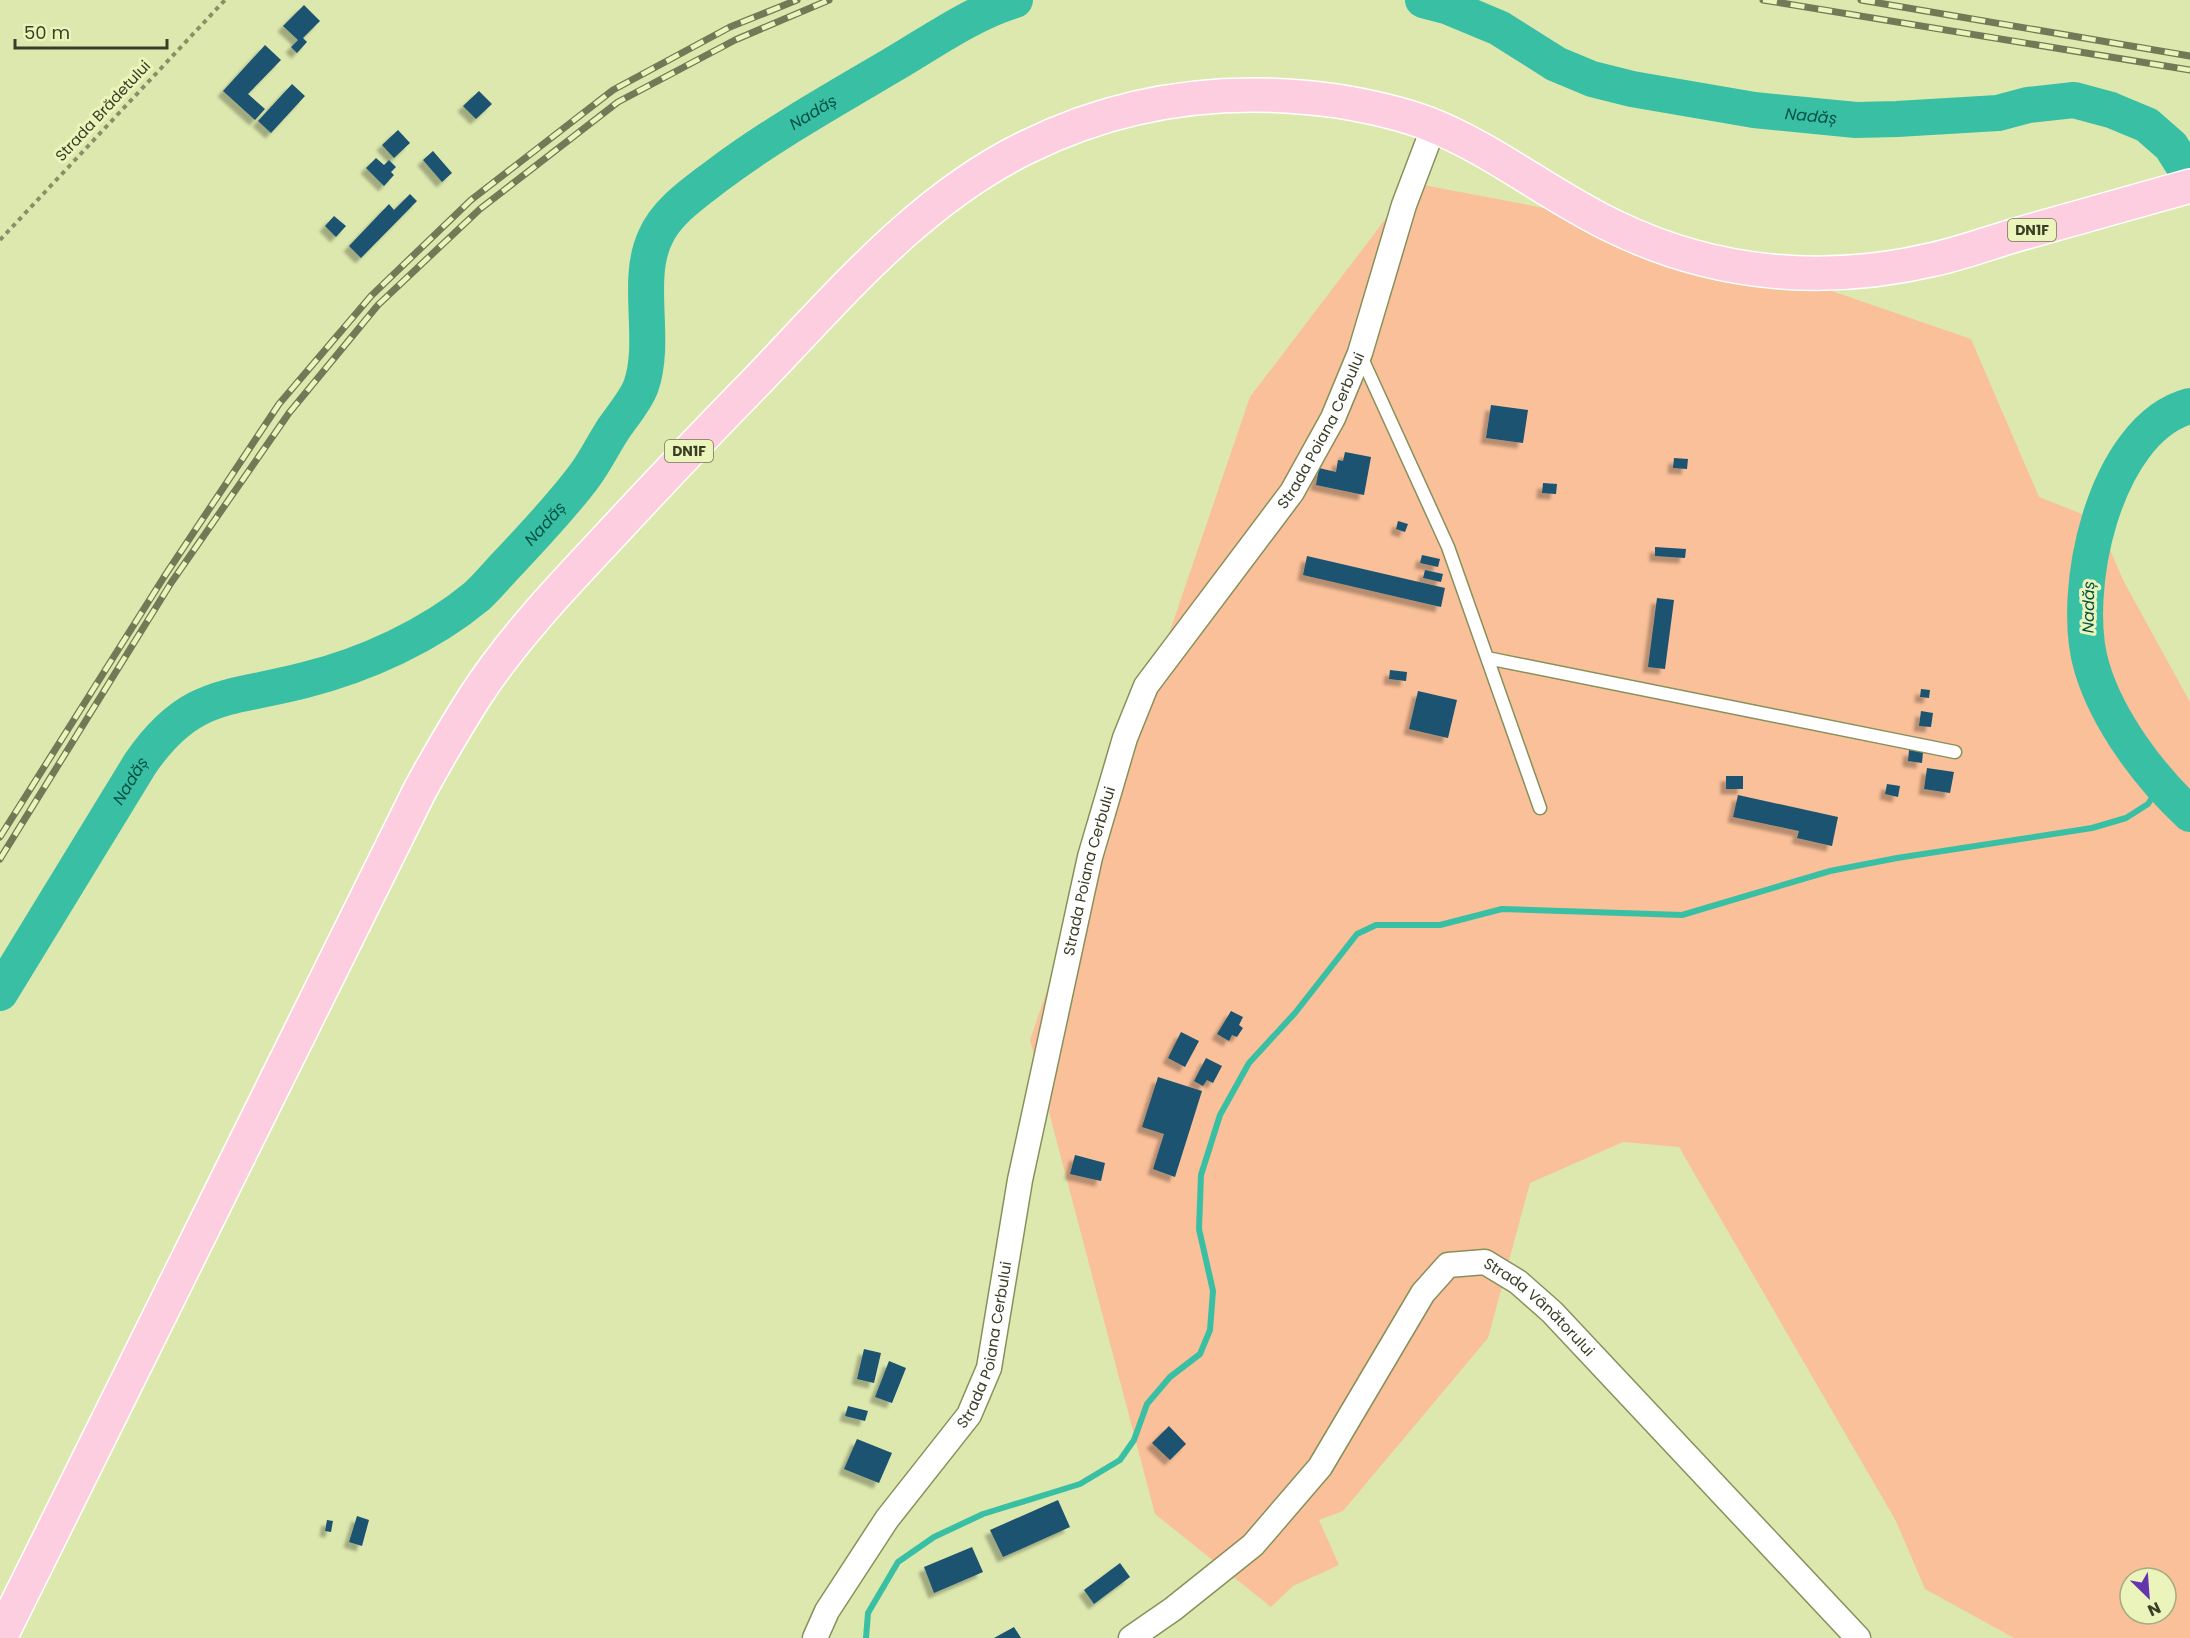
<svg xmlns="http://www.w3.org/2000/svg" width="2190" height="1638" font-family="Poppins,sans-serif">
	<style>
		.green { fill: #f9c099; fill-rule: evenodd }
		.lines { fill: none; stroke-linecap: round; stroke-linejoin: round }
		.stream { stroke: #39c0a4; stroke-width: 6 }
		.river { stroke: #39c0a4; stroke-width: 36 }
		.building { fill: #1a5270; filter: url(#shadow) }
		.lane-casing { stroke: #87905a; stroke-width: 15 }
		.street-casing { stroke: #87905a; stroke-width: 27 }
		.primary-casing { stroke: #fff; stroke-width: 36 }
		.path { stroke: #899068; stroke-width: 4; stroke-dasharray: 4.5 4.5; stroke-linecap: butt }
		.lane { stroke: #fff; stroke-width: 12 }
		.street { stroke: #fff; stroke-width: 24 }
		.primary { stroke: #fdcedf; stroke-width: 33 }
		.rail-casing { stroke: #727956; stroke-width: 7 }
		.rail { stroke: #ebf5bb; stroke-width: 4.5; stroke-dasharray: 14; stroke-linecap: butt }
		.labels { text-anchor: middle; stroke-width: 6; stroke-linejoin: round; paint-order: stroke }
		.shield { fill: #ebf5bb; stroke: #6f7553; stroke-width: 1.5 }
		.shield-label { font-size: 14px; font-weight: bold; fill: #3a3e27 }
		.street-label { font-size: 15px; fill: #3a3e27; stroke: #ebf5bb }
		.water-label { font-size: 16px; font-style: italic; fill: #025244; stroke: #ebf5bb }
	</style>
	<defs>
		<filter id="shadow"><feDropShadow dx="-5.5" dy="5.5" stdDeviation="1.5" flood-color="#0004"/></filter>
	</defs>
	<rect width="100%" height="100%" fill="#dde8ae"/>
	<path class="green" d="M1413 183 1649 228 1971 339 2039 497 2097 520 2124 582 2190 702V1638H2014L1925 1589 1896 1521 1679 1147 1623 1142 1530 1183 1488 1338 1343 1511 1319 1520 1339 1565 1293 1586 1271 1607 1155 1514 1030 1040 1250 397ZM2130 1578H2166V1614H2130Z"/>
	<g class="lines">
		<path class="stream" d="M866 1638 868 1613 898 1562 934 1537 983 1514 1080 1484 1120 1460 1134 1440 1147 1404 1170 1377 1200 1354 1210 1330 1213 1291 1199 1229 1201 1175 1220 1115 1249 1063 1295 1013 1357 934 1376 925H1440L1502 909 1682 915 1830 871 1897 858 2092 828 2126 818 2148 804 2162 782"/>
		<g class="river">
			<path id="s1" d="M1423 0 1446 6 1499 28 1556 64 1592 79 1632 89 1754 110 1856 120 1897 119 1998 113 2028 105 2074 100 2111 110 2147 125 2171 146 2190 176"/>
			<path d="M2190 406C2104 429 2069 593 2092 668 2108 721 2149 776 2190 814"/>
			<path id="s2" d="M0 993 140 764C190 691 228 700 305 680 365 665 429 636 477 596 489 585 500 571 511 560 536 533 563 505 585 475 596 460 604 443 614 428 623 415 636 400 641 386 657 340 635 281 655 238 666 212 694 193 715 177 772 134 833 100 894 64 933 41 972 13 1015 0"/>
		</g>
	</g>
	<path class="building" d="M304 5 320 21 303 38 307 42 297 53 291 47 298 40 283 26Z
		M265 45 281 60 248 94 265 109 255 120 223 91Z
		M292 84 305 96 271 133 258 121Z
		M479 91 492 104 476 119 463 106Z
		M398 130 410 143 394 158 382 145Z
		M433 151 452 173 442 182 423 160Z
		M376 158 384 165 389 160 396 167 391 172 394 175 384 186 366 168Z
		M410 194 417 201 361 258 349 246 389 204 394 210Z
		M334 216 346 226 336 237 325 226Z
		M1491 405 1528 410 1523 443 1486 438Z
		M1345 452 1371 457 1364 495 1316 485 1319 468 1336 472 1338 460 1343 461Z
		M1674 458 1688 459 1687 469 1673 468Z
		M1543 483 1557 484 1556 494 1542 493Z
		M1398 521 1408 524 1405 532 1396 529Z
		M1655 547 1686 549 1685 558 1655 556Z
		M1422 555 1440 559 1438 567 1420 563Z
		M1307 556 1445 588 1441 607 1303 575Z
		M1425 570 1443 574 1441 582 1423 578Z
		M1657 598 1674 600 1665 669 1648 667Z
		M1390 670 1407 672 1406 681 1389 679Z
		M1921 689 1930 690 1929 698 1920 697Z
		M1418 691 1457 700 1448 738 1409 729Z
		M1921 711 1933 713 1931 727 1919 726Z
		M1909 750 1923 752 1922 763 1908 761Z
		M1927 768 1954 772 1950 793 1924 789Z
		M1726 776H1743V789H1726Z
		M1887 784 1900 786 1898 797 1885 794Z
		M1738 795 1838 817 1832 846 1797 838 1799 831 1733 817Z
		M1231 1011 1243 1017 1239 1025 1243 1028 1237 1037 1232 1035 1229 1041 1217 1034Z
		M1181 1032 1199 1041 1185 1067 1168 1058Z
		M1206 1058 1222 1066 1213 1083 1207 1080 1203 1086 1194 1081Z
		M1158 1077 1202 1091 1175 1177 1153 1169 1164 1134 1142 1127Z
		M1075 1155 1105 1163 1101 1181 1070 1174Z
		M864 1349 881 1353 874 1383 857 1379Z
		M889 1361 906 1368 892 1403 875 1397Z
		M848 1406 868 1411 865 1421 845 1416Z
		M1169 1426 1186 1444 1170 1460 1152 1443Z
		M857 1439 892 1453 879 1483 844 1469Z
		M1058 1500 1070 1527 1003 1557 990 1530Z
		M357 1516 369 1520 362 1546 349 1542Z
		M327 1520 333 1521 331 1532 325 1531Z
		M972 1547 983 1572 934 1593 924 1567Z
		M1120 1563 1130 1577 1094 1604 1084 1590Z
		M1014 1627 1021 1638H994Z"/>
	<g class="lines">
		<defs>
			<path id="lane" d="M1360 354 1448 547 1540 808
				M1487 658 1955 752"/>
			<g id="street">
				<path id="s3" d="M815 1638 827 1611 887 1519 969 1415 989 1368 1020 1180 1081 898 1090 857 1125 738 1146 686 1292 492 1333 418 1360 353 1404 205 1434 126"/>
				<path id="s4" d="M1131 1638 1173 1609 1253 1545 1320 1467 1423 1293 1448 1265 1485 1262 1518 1282 1552 1312 1858 1638"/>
			</g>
			<path id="primary" d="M0 1638 420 790C437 759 455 728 474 698 510 642 557 592 603 543 653 489 704 435 756 382 839 296 918 200 1027 147 1124 99 1230 86 1337 101 1368 106 1400 113 1429 124 1495 150 1551 197 1615 227 1716 276 1826 285 1935 259 1962 253 1989 243 2016 235 2074 219 2132 202 2190 186"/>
		</defs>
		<use href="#lane" class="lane-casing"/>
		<use href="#street" class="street-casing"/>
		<use href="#primary" class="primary-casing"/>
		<path class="path" d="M0 240 225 0"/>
		<use href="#lane" class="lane"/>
		<use href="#street" class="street"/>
		<use href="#primary" class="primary"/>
		<defs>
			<path id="rail" d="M1763 0 2190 70
				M1861 0 2190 56
				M0 837 164 577 279 404 371 296 471 200 613 90 730 27 797 0
				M0 859 171 583 289 413 378 305 480 209 618 102 735 40 829 0"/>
		</defs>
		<use href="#rail" class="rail-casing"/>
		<use href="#rail" class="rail"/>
	</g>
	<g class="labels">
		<g class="shield">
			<rect x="2008" y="219" width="48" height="22" rx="4.5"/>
			<rect x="665" y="440" width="48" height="22" rx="4.5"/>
		</g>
		<g class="shield-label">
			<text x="2032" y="235">DN1F</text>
			<text x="689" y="456">DN1F</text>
		</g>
		<g class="street-label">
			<text transform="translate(103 111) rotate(-47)" y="5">Strada Brădetului</text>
			<text dy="5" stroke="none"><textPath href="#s3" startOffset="1335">Strada Poiana Cerbului</textPath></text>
			<text dy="5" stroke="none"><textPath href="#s3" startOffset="830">Strada Poiana Cerbului</textPath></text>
			<text dy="5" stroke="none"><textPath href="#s4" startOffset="604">Strada Vânătorului</textPath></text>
			<text dy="5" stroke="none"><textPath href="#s3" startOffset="344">Strada Poiana Cerbului</textPath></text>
		</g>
		<g class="water-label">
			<text dy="6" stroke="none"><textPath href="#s2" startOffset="1275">Nadăș</textPath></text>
			<text dy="6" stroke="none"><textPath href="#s1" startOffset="410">Nadăș</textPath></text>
			<text dy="6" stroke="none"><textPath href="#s2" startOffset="753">Nadăș</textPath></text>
			<text transform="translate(2088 607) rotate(-89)" y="6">Nadăș</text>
			<text dy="6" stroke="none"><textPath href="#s2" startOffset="249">Nadăș</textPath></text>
		</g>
	</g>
	<g transform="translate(2148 1596) rotate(155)"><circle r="28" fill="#ebf5bb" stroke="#a4ac80" stroke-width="1.5"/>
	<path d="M0-4.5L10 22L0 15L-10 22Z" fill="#6436ae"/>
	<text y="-9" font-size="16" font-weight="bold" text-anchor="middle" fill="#3a3e27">N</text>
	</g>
	<path d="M15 39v9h152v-9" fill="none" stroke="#3a3e27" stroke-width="3"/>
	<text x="24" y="39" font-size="18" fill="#3a3e27" stroke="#ebf5bb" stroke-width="4.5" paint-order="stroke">50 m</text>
</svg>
